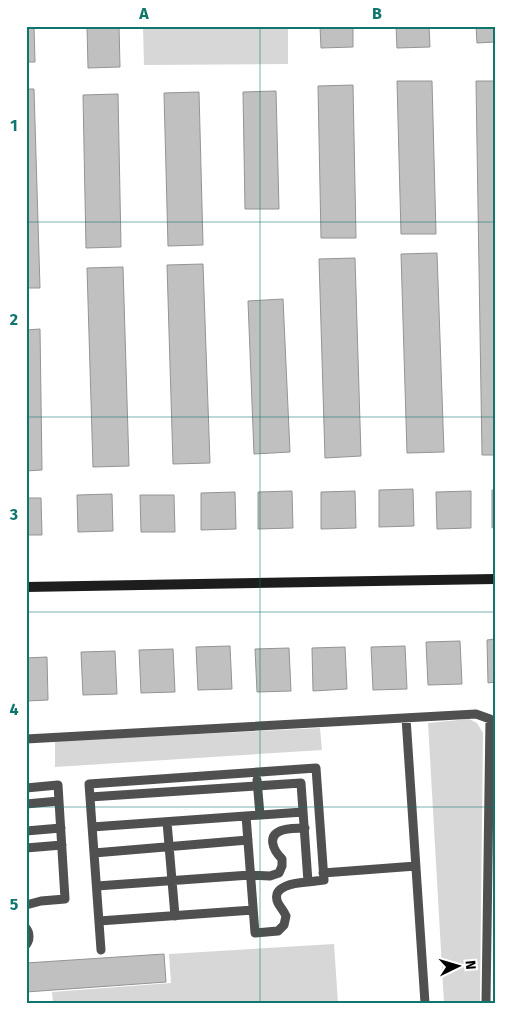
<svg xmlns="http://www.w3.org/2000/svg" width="521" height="1029" font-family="'Fira Sans',sans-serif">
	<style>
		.green { fill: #d7d7d7 }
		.building { fill: #c0c0c0; stroke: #949494 }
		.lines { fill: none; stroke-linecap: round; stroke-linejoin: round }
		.service { stroke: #505050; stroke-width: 9 }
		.secondary { stroke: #1d1d1d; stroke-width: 10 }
		.grid { fill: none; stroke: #0f766e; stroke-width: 1; stroke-opacity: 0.55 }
		.neatline { fill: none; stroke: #0f766e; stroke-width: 2 }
		.grid-label { font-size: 16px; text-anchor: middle; font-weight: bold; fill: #0f766e }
	</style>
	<rect width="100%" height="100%" fill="#fff"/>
	<path class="green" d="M143 26H288V64L144 65Z
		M469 719 477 723 483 733 480 1003H444L428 723Z
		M320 728 322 750 55 767V741Z
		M334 944 338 1003H53L52 992 171 983 169 954Z"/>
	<path class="building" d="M26 26H34L35 62H26Z
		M87 26H119L120 67 88 68Z
		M320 26H353V47L321 48Z
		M396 26H429L430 47 397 48Z
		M476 26H495V42L477 43Z
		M397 81H432L436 234H401Z
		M476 81H495V455H482Z
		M353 85 356 238H321L318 86Z
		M26 89H34L40 288H26Z
		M276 91 279 209H245L243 92Z
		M199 92 203 245 168 246 164 93Z
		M118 94 121 247 86 248 83 95Z
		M437 253 444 452 407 453 401 254Z
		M355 258 361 456 325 458 319 259Z
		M203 264 210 463 173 464 167 265Z
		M123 267 129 466 93 467 87 268Z
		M283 299 290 452 254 454 248 301Z
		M40 329 42 470 26 471V330Z
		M413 489 414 526 379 527V490Z
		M492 490H495V527L492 528Z
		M292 491 293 528 258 529V492Z
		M355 491 356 528 321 529V492Z
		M471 491V528L437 529 436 492Z
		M235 492 236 529 201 530V493Z
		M112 494 113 531 78 532 77 495Z
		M140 495H174L175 532H141Z
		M26 498H41L42 535H26Z
		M495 639V682L488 683 487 640Z
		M460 641 462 684 428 685 426 642Z
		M230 646 232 689 198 690 196 647Z
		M405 646 407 689 373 690 371 647Z
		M345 647 347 689 313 691 312 648Z
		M289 648 291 691 257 692 255 649Z
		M173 649 175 692 141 693 139 650Z
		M115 651 117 694 83 695 81 652Z
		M47 657 48 700 26 701V658Z
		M164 954 166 982 26 992V963Z"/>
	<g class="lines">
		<path class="service" d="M406 718 425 1003
			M26 739 476 714 490 719 486 1003
			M257 780 260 815
			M26 788 58 785 65 899 41 901 26 905
			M90 797 301 783 308 882 324 880 316 768 89 784C93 839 97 895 101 950
			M26 804 59 801
			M246 816 255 933 278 931 284 925 286 916C284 911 280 907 278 903 270 885 297 883 308 882
			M167 822 175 916
			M92 827 303 812
			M26 831 61 828
			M26 848 62 845
			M94 853 248 840
			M323 873 416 866
			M97 886 250 875 270 876 279 873 282 866V859C273 850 266 835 283 830 290 828 298 828 305 828
			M99 921 253 910
			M26 928C30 933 30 940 26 945"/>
		<path class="secondary" d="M26 587 495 579"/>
	</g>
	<path class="grid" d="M260 26V1003M26 222H495M26 417H495M26 612H495M26 807H495"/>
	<rect width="521" height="1029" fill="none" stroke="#ffffff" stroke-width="55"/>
	<g transform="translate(458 966) rotate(85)" stroke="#ffffff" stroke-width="4" paint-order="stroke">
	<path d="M0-4L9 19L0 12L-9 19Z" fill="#000000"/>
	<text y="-8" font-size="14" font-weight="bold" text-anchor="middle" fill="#000000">N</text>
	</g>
	<rect x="28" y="28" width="466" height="974" class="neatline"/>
	<g class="grid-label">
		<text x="144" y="19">A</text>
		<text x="377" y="19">B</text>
		<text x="14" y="131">1</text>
		<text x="14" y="325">2</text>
		<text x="14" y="520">3</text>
		<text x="14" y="715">4</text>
		<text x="14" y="910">5</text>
	</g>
</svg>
